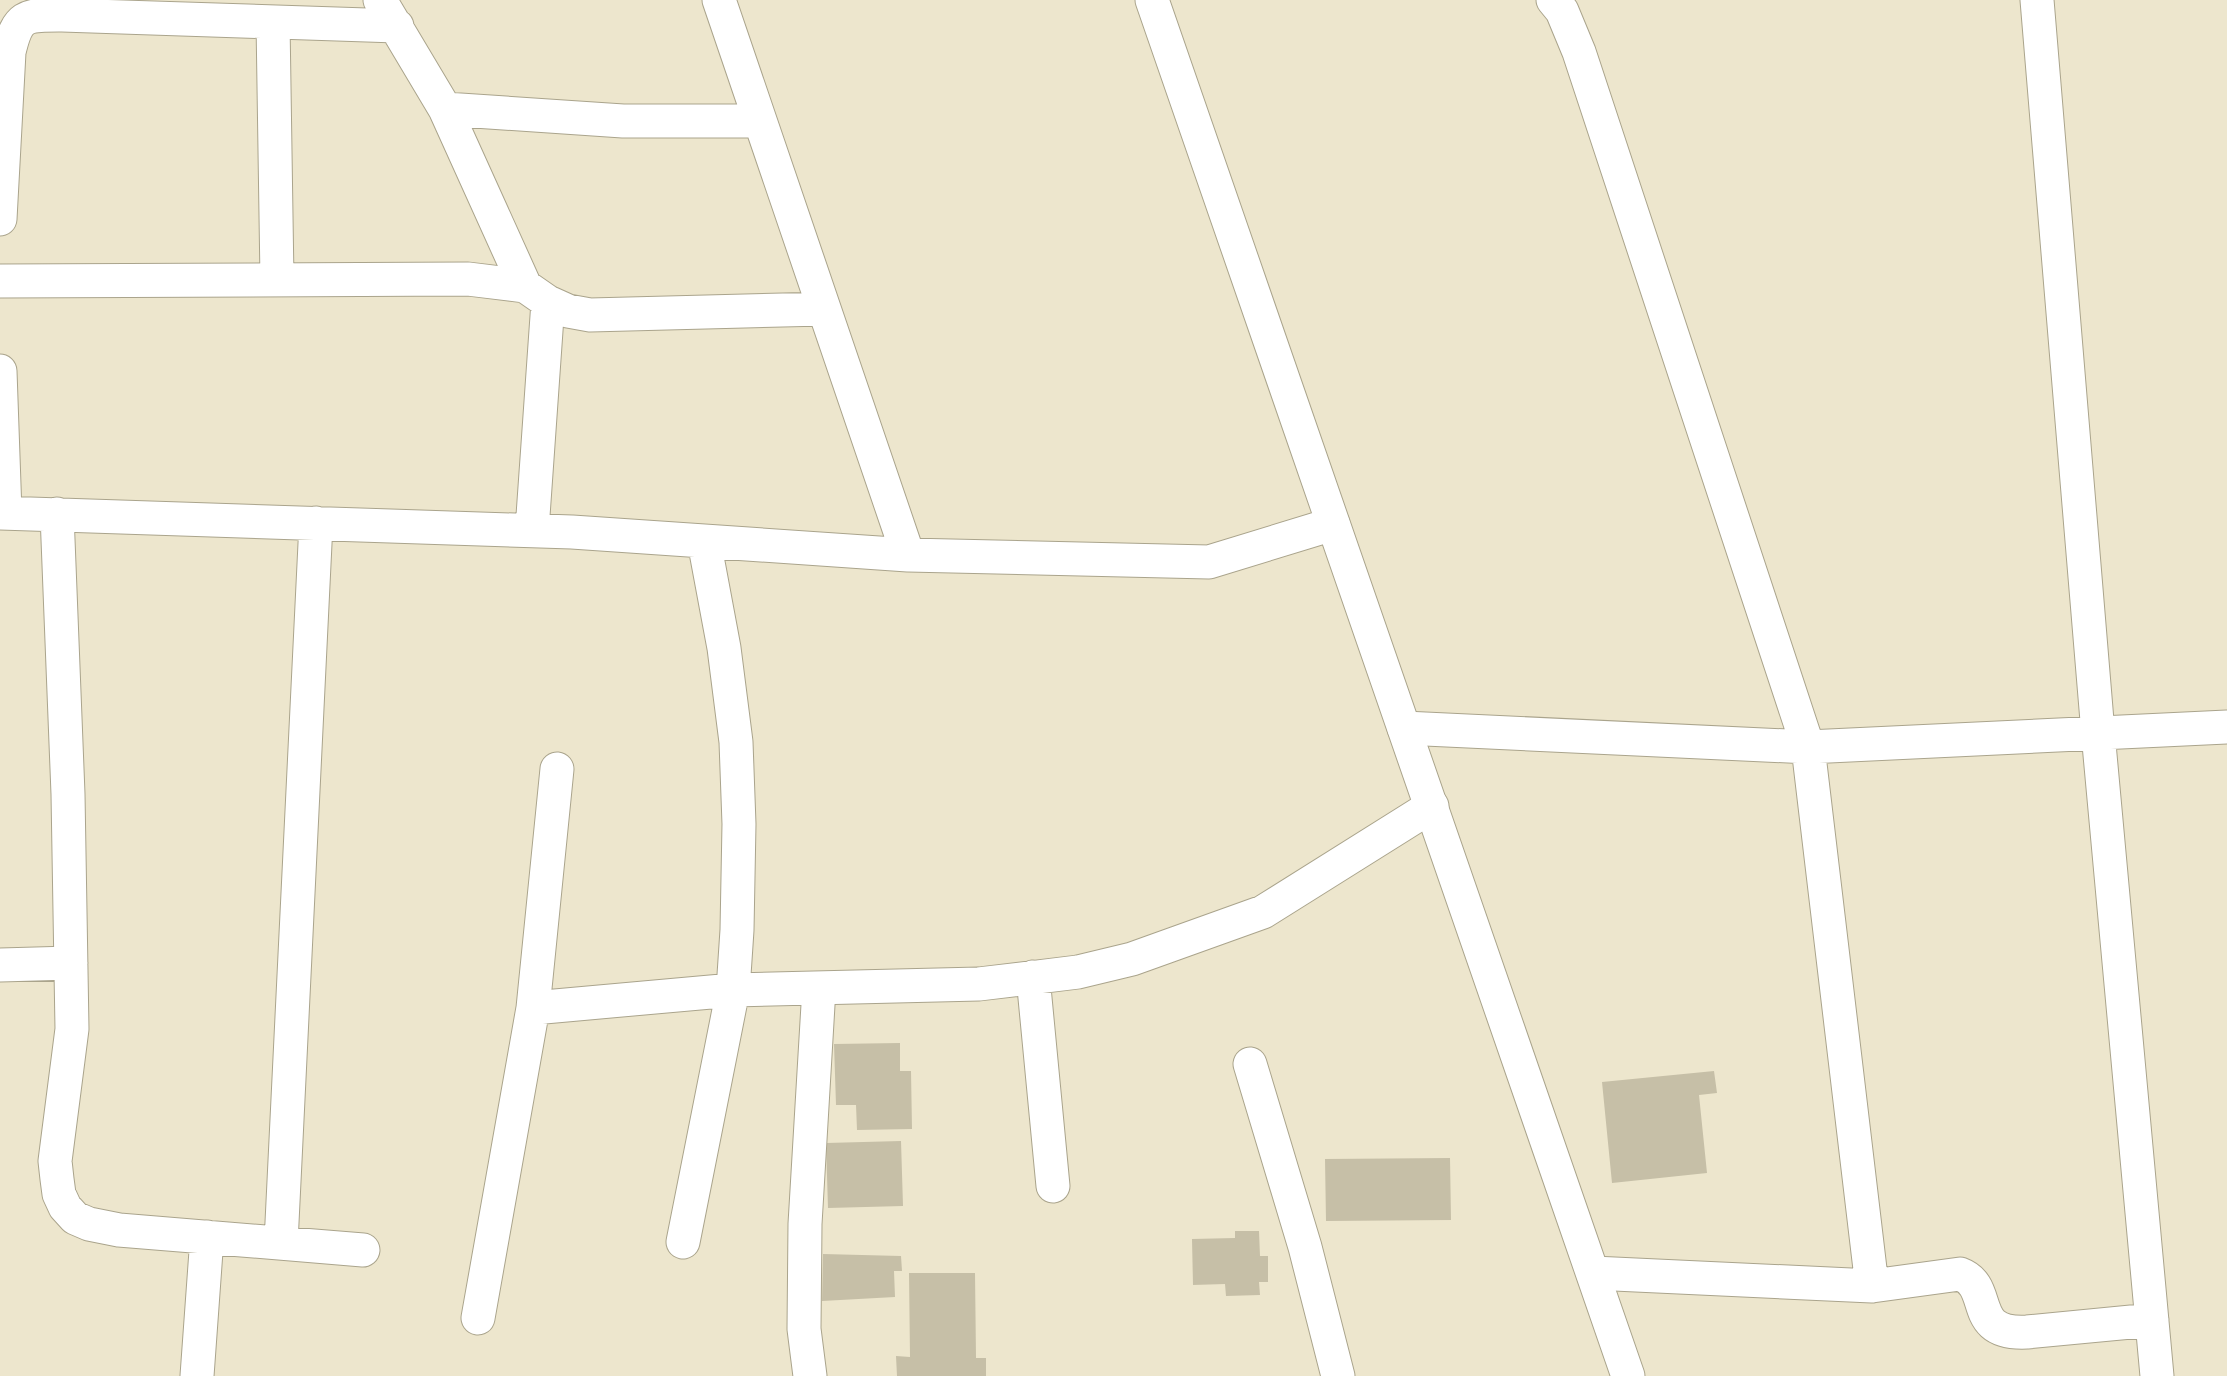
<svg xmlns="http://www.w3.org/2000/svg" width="2227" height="1376" font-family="Mulish,sans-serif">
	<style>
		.building { fill: #c6bfa7 }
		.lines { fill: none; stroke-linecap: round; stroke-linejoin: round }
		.minor-casing { stroke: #aaa48c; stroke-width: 35 }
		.tertiary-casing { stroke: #aaa48c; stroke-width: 35 }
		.minor { stroke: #fff; stroke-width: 33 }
		.tertiary { stroke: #fff; stroke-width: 33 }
	</style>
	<rect width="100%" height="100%" fill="#ede6cd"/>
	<path class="building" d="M900 1043V1071H911L912 1129 857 1130 856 1105H836L834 1044Z
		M1714 1071 1717 1093 1699 1095 1707 1173 1612 1183 1602 1082Z
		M901 1141 903 1206 828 1208 826 1143Z
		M1450 1158 1451 1220 1326 1221 1325 1159Z
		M1235 1231H1259L1260 1256H1268V1282H1259L1260 1295 1226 1296 1225 1284 1193 1285 1192 1239 1235 1238Z
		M823 1254 901 1256 902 1271H894L895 1297 822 1301Z
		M909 1273H975L976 1358H986V1376H897L896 1356 910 1357Z"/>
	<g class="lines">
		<defs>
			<path id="minor" d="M380 0 445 109 525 286
				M719 0 908 555
				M1553 0 1562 11 1579 52 1808 747 1872 1286
				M2037 0 2098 733 2157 1376
				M273 22 277 280
				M445 109 623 121H759
				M0 219 9 52C18 14 25 15 62 15L397 26
				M0 281 468 279 525 286 548 302 568 311 590 315 824 309
				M0 371 5 513
				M0 513 572 532 908 555 1209 562 1333 524
				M57 514 68 794 72 1029 55 1161 57 1179 59 1194 65 1207 75 1218 89 1224 119 1230 363 1250
				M532 530 548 302
				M1404 728 1808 747 2227 727
				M0 965 71 963
				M1033 977 1053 1186
				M533 1008 733 990 979 984 1078 972 1132 959 1263 912 1432 806
				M1250 1064 1305 1247 1338 1376
				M683 1242 733 990 737 930 739 824 736 742 724 648 704 541
				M281 1243 316 523
				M1593 1273 1872 1286 1960 1274C1995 1287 1966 1335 2027 1332L2152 1320
				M478 1318 533 1008 557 769
				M197 1376 207 1237
				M810 1376 804 1329 805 1224 819 988"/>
			<path id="tertiary" d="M1152 0 1628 1376"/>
		</defs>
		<use href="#minor" class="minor-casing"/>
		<use href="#tertiary" class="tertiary-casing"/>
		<use href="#minor" class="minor"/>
		<use href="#tertiary" class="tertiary"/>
	</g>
</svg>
